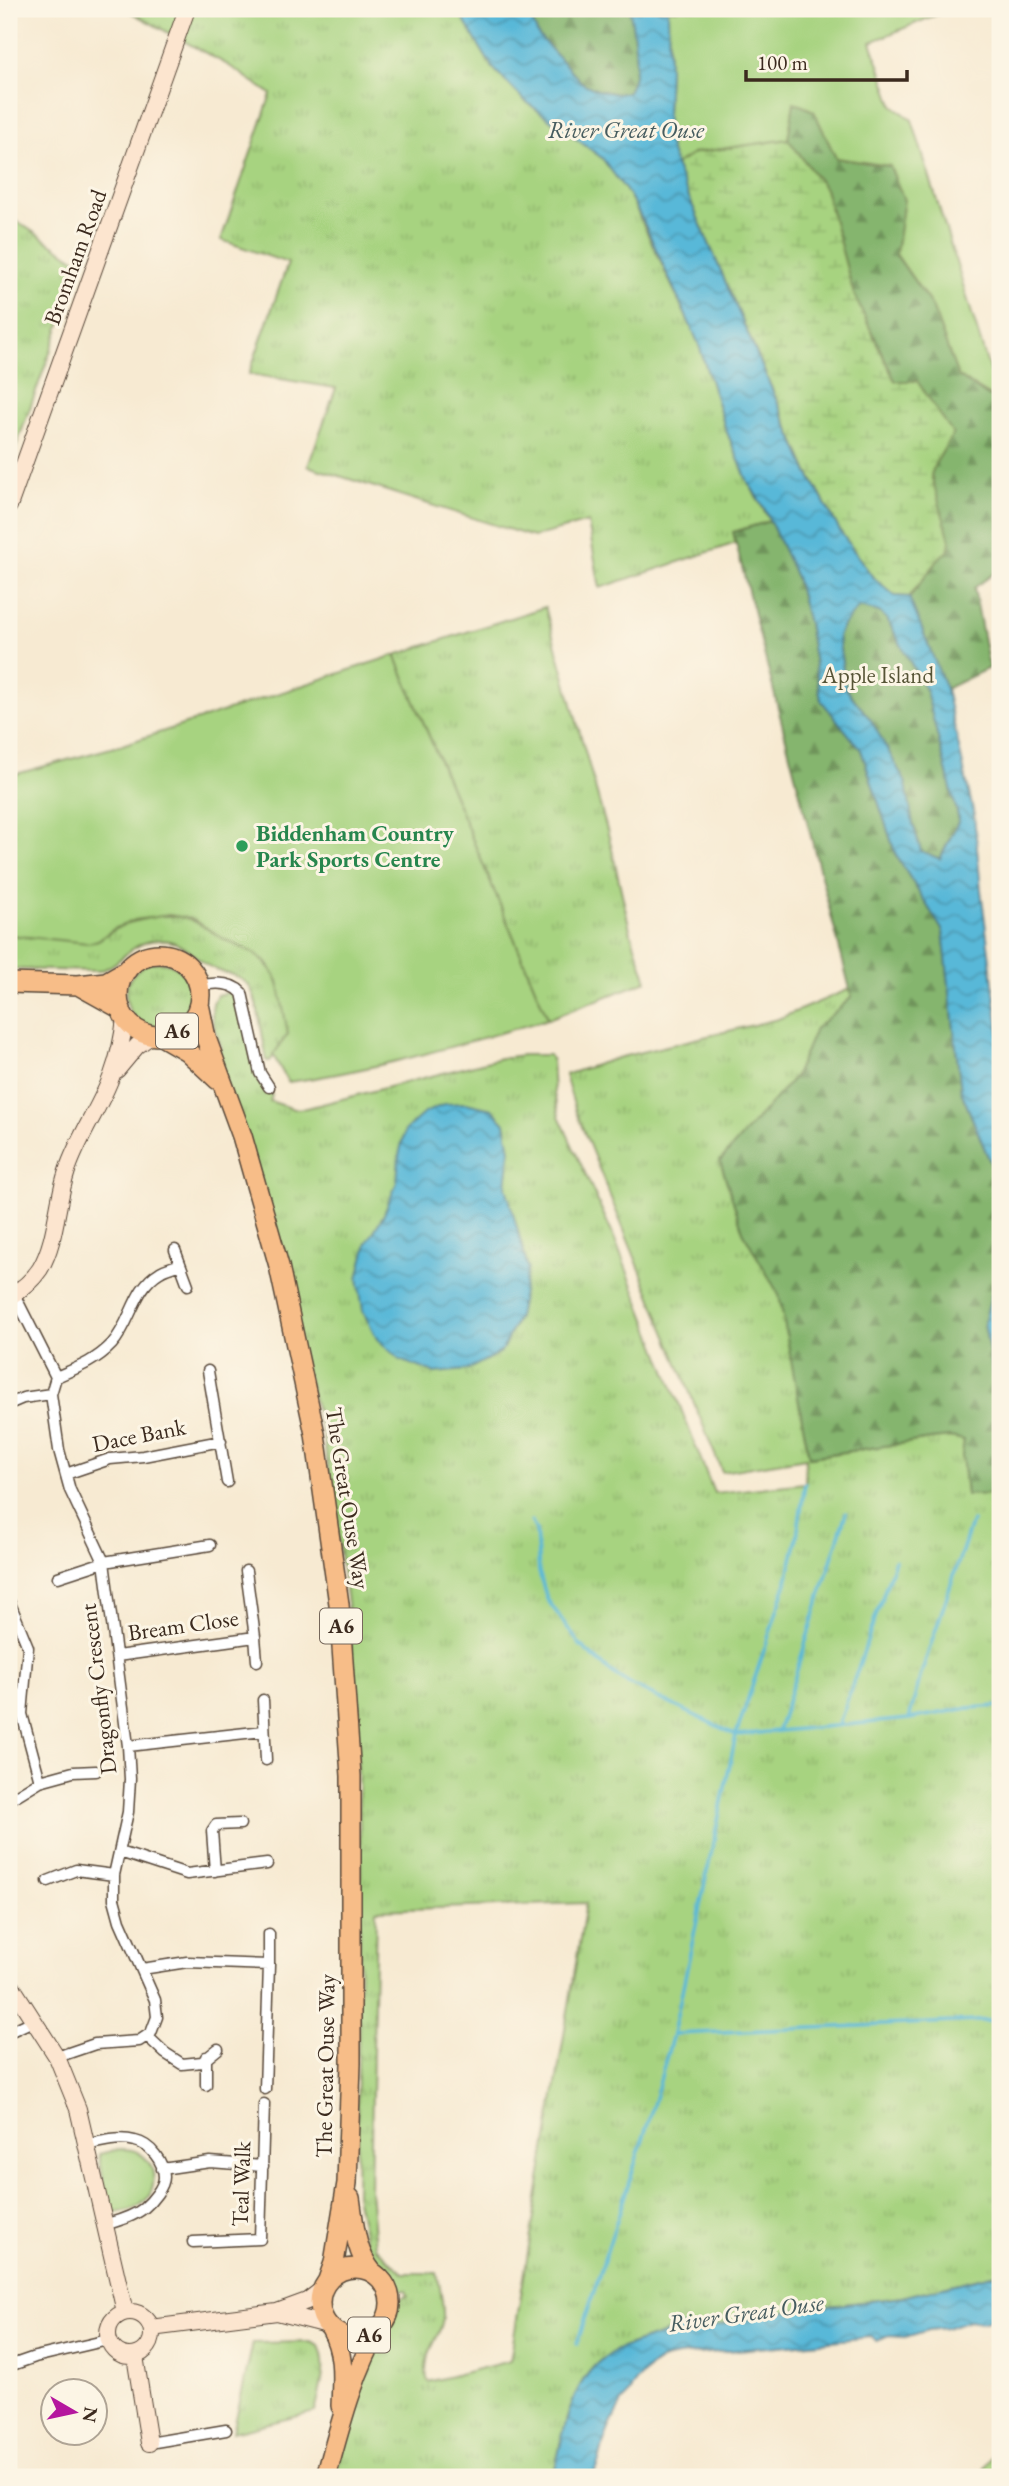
<svg xmlns="http://www.w3.org/2000/svg" width="1009" height="2486" font-family="'EB Garamond',serif">
	<style>
		.grass { fill: url(#grass-tufts); stroke: #717e4f; stroke-width: 2; fill-rule: evenodd }
		.forest { fill: url(#forest-firs); stroke: #607046; stroke-width: 2 }
		.wetland { fill: url(#wetland-marsh); stroke: #717e4f; stroke-width: 2 }
		.park { fill: #a7d380; stroke: #717e4f; stroke-width: 2 }
		.water { fill: url(#water-waves); stroke: #4a717b; stroke-width: 2; fill-rule: evenodd }
		.lines { fill: none; stroke-linecap: round; stroke-linejoin: round }
		.stream { stroke: #59b8d8; stroke-width: 3.5 }
		.street-casing { stroke: #574739; stroke-width: 13 }
		.secondary-casing { stroke: #574739; stroke-width: 18 }
		.highway-casing { stroke: #574739; stroke-width: 22 }
		.street { stroke: #fff; stroke-width: 10 }
		.secondary { stroke: #fce5cf; stroke-width: 16 }
		.highway { stroke: #f7bd88; stroke-width: 19 }
		.leisure-dot { fill: #2e9e5b; stroke: #fcf5e5; stroke-width: 2.5 }
		.labels { text-anchor: middle; stroke-width: 6; stroke-linejoin: round; paint-order: stroke }
		.shield { fill: #fcf5e5; stroke: #75675a; stroke-width: 2 }
		.shield-label { font-size: 21px; font-weight: bold; fill: #3b2a1e }
		.street-label { font-size: 23px; fill: #3b2a1e; stroke: #fcf5e5 }
		.park-label { font-size: 23px; fill: #565436; stroke: #fcf5e5 }
		.leisure-label { font-size: 23px; font-weight: bold; fill: #27864d; stroke: #fcf5e5; text-anchor: start }
		.water-label { font-size: 24px; font-style: italic; fill: #465c5f; stroke: #fcf5e5 }
	</style>
	<defs>
		<pattern id="grass-tufts" width="24" height="20" patternUnits="userSpaceOnUse" patternTransform="scale(1.75)"><rect width="24" height="20" fill="#a7d380"/><path d="M3 7l-1-3M5 7V3M7 7l1-3M15 17l-1-3M17 17v-4M19 17l1-3" fill="none" stroke="#91b56e"/></pattern>
		<pattern id="forest-firs" width="22" height="20" patternUnits="userSpaceOnUse" patternTransform="scale(1.75)"><rect width="22" height="20" fill="#85b56e"/><path d="M5 1l3.5 6h-7zM16 11l3.5 6h-7z" fill="#6e935a"/></pattern>
		<pattern id="wetland-marsh" width="20" height="14" patternUnits="userSpaceOnUse" patternTransform="scale(1.75)"><rect width="20" height="14" fill="#a7d380"/><path d="M1 5h8M5 5V1M11 12h8M15 12V8" fill="none" stroke="#91b56e"/></pattern>
		<pattern id="water-waves" width="16" height="10" patternUnits="userSpaceOnUse" patternTransform="scale(1.75)"><rect width="16" height="10" fill="#59b8d8"/><path d="M0 5q4-4 8 0t8 0" fill="none" stroke="#4b96af"/></pattern>
	</defs>
	<rect width="100%" height="100%" fill="#fcf5e5"/>
	<filter id="ink" filterUnits="userSpaceOnUse"><feTurbulence type="fractalNoise" baseFrequency=".0143" numOctaves="2"/><feDisplacementMap in="SourceGraphic" scale="14" xChannelSelector="R" yChannelSelector="G"/><feConvolveMatrix kernelMatrix="1 2 1 2 8 2 1 2 1" color-interpolation-filters="sRGB"/></filter>
	<filter id="wash" filterUnits="userSpaceOnUse"><feTurbulence type="fractalNoise" baseFrequency=".00686" numOctaves="4" result="noise"/><feDisplacementMap in="SourceGraphic" scale="28" xChannelSelector="R" yChannelSelector="G"/><feGaussianBlur stdDeviation="1.57" result="paint"/><feColorMatrix in="noise" values="0 0 0 0 0 0 0 0 0 0 0 0 0 0 0 0 0 1.4 0 .05"/><feComposite in="paint" operator="in"/></filter>
	<g filter="url(#wash)">
		<rect width="100%" height="100%" fill="#f7ead2"/>
		<path class="grass" d="M125 9H457L492 67 524 100 602 158 630 196 698 342 726 430 748 482 770 521 734 532 736 543 600 588 588 522 533 537 308 466 336 388 249 374 288 263 221 240 271 94 228 65Z
			M9 216 82 264 9 466Z
			M545 607 610 841 631 934 647 981 548 1019 395 655Z
			M157 916C188 914 197 922 222 938 232 944 243 947 252 952 282 969 283 1003 288 1034L270 1061H267C263 1043 259 1002 250 987 240 973 220 974 207 965 187 951 177 936 150 941 128 946 119 966 99 971L9 969V935L98 940 124 924Z
			M126 995a33 33 0 1 1 66 0a33 33 0 1 1-66 0Z
			M229 988 239 997 257 1077 261 1084 272 1095 270 1101 294 1109 307 1108 501 1058 523 1055H549L552 1060 554 1094 559 1116 613 1235 714 1493 805 1483 806 1458 722 1472 576 1112 565 1075 617 1058 778 1019 850 989 853 1004 773 1255 810 1457 932 1439 950 1437 965 1440 962 1455 966 1494H1000V2273L902 2297 781 2312 711 2327 671 2326 669 2332C652 2338 634 2343 618 2350 569 2372 565 2432 553 2477H334L358 2393 377 2342 392 2320 395 2303 398 2299 408 2296 406 2290 397 2291 382 2273 370 2264 356 2194 361 1862 355 1689 347 1603 323 1433 217 1051 222 1049C216 1032 206 1011 217 995L227 993ZM586 1903 510 2361 428 2382C420 2354 439 2344 443 2318 444 2304 440 2288 437 2273H403L375 2247 370 2190 376 1910Z
			M310 2342 319 2346C329 2365 319 2393 315 2412L233 2432 253 2343Z"/>
		<path class="forest" d="M527 9H630C633 35 642 67 628 92L617 94 597 90 582 83 538 35Z
			M794 102 814 111 836 158 890 166 904 200 896 255 932 306 958 376 1000 404V569L974 588 989 668 946 689 909 598 941 556 949 550 931 475 935 464 953 434 895 381 854 295 825 189 788 139Z
			M770 521 796 577 808 623 821 700 861 750 896 855 943 931 961 1091 1000 1186V1262L984 1323 1000 1412V1494L966 1495 962 1455 964 1440 950 1437 932 1439 809 1457 779 1295 743 1232 720 1161 795 1076 815 1029 852 997 733 532Z
			M859 606 879 612 887 619 926 691 959 820 940 859 921 851 913 824 871 720 846 689 838 636 843 625Z"/>
		<path class="wetland" d="M788 139 825 189 854 295 895 381H917L953 434 935 464 931 475 950 540 949 550 941 556 909 597 895 596 872 576 840 531 808 472 675 165 694 153Z"/>
		<path class="park" d="M668 9H950L871 42 893 105 912 120 999 401 958 376 932 306 896 254 904 200 890 166 836 158 814 111 794 102 788 139 694 153 675 165 666 135 669 71Z
			M395 655 548 1019C462 1044 377 1070 288 1082L273 1055 288 1034 278 981 268 964 252 952 222 938 193 919 169 915 135 920 114 929 98 940 88 943 9 935V776L122 745Z
			M120 2149C125 2149 132 2149 137 2152 159 2163 159 2195 137 2207 130 2211 118 2212 109 2213L99 2154Z
			M1000 2443V2477H979Z"/>
		<path class="water" d="M457 9H527L538 35 582 83 597 90 617 94 628 92C642 67 633 35 630 9H668L669 71 666 135 675 165 808 473 840 531 872 576 895 596 909 597 946 689 974 815 981 890 1000 1038V1186L961 1091 943 931 896 855 861 750 821 700 808 623 796 577 764 508 748 482 726 430 698 342 644 223 630 196 602 158 524 100 492 67ZM859 607 879 612 887 619 926 691 959 820 940 859 921 851 913 824 906 783 871 720 846 689 838 636 843 625Z
			M466 1103 492 1109 505 1123 510 1150 506 1187 528 1268 518 1317 501 1352 467 1370 435 1373 400 1360 377 1339 363 1311 358 1278 367 1243 384 1214 397 1182 399 1155 405 1130 424 1113 445 1104Z
			M1000 1262V1412L984 1323Z
			M1000 2273V2317L981 2322 969 2320 947 2328 929 2330 905 2337 889 2336 877 2341 871 2337 677 2356C672 2357 666 2358 661 2360 638 2372 615 2412 606 2436 600 2452 602 2460 592 2477H553C565 2432 569 2372 617 2350 634 2343 652 2338 669 2332L671 2326 711 2327 781 2312 902 2297Z"/>
		<g class="lines">
			<path class="stream" d="M531 1521 536 1530 539 1572 547 1599 580 1645 612 1673 631 1685 736 1735 909 1719 968 1708 1000 1706
				M909 1719 921 1674 972 1521
				M839 1724 895 1560
				M778 1731 846 1513
				M674 2034 1000 2020
				M577 2344 648 2123 673 2034 736 1735 786 1584 796 1543 805 1483"/>
		</g>
	</g>
	<g filter="url(#ink)">
		<g class="lines">
			<defs>
				<path id="street" d="M199 986C215 982 231 981 242 993L260 1073 269 1087
					M175 1250 188 1285
					M14 1294 56 1377 51 1394 59 1450 70 1490 104 1562 128 1746 130 1779 128 1812 114 1875V1899L120 1921 155 2000 157 2017 151 2033 139 2041 95 2044 57 2057
					M208 1371 227 1482
					M56 1377C77 1368 96 1361 112 1344 132 1322 133 1288 160 1272 166 1268 174 1267 180 1264
					M9 1404 23 1398 51 1394
					M66 1474 110 1459 143 1456 221 1441
					M58 1577 104 1562 210 1545
					M9 1601 28 1647 22 1714 40 1781 9 1800
					M255 1637 257 1661
					M117 1656 255 1637 246 1571
					M263 1700 266 1760
					M128 1746 264 1731
					M40 1781 73 1772 96 1771
					M120 1852 187 1874 267 1864
					M215 1871 212 1831 216 1825 240 1824
					M48 1881 76 1870 114 1875
					M269 1965V1934
					M142 1969 187 1962 269 1965 265 2089
					M9 2032 35 2020
					M147 2036 165 2053 182 2064 202 2062 218 2049
					M206 2085V2057
					M87 2145C103 2141 119 2137 135 2141 150 2144 164 2162 164 2177 164 2187 152 2201 144 2208 133 2217 117 2221 104 2225
					M162 2169 210 2162 263 2166
					M193 2242 260 2239 264 2104
					M9 2366 35 2357 108 2340
					M149 2443 226 2430"/>
				<path id="secondary" d="M9 506 187 9
					M117 1070 137 1046 152 1035
					M9 1297C21 1290 32 1281 40 1269 57 1240 56 1203 67 1171 78 1137 100 1108 112 1075 119 1056 123 1037 125 1018
					M9 1982 57 2057 78 2109 125 2312
					M108 2334a22 22 0 1 1 44 0a22 22 0 1 1-44 0Z
					M277 2312 328 2325
					M151 2328 277 2312 307 2301 324 2288
					M135 2356 149 2443"/>
				<path id="highway" d="M118 995a41 41 0 1 1 82 0a41 41 0 1 1-82 0Z
					M9 983 78 985 106 982 127 970
					M78 985 121 1009
					M199 1004 206 1038 242 1136 279 1266 315 1434 339 1604 351 1776V2063L347 2183 334 2263 328 2280
					M161 1036 187 1051 218 1080
					M350 2198C354 2224 355 2251 372 2272
					M320 2303a35 35 0 1 1 70 0a35 35 0 1 1-70 0Z
					M331 2329C345 2353 342 2379 341 2406
					M326 2477C340 2426 353 2373 380 2327"/>
			</defs>
			<use href="#street" class="street-casing"/>
			<use href="#secondary" class="secondary-casing"/>
			<use href="#highway" class="highway-casing"/>
			<use href="#street" class="street"/>
			<use href="#secondary" class="secondary"/>
			<use href="#highway" class="highway"/>
		</g>
	</g>
	<circle class="leisure-dot" cx="242" cy="846" r="7"/>
	<g class="labels">
		<g class="shield">
			<rect x="156" y="1013.5" width="42" height="35" rx="5"/>
			<rect x="320" y="1608.5" width="42" height="35" rx="5"/>
			<rect x="348" y="2317.5" width="42" height="35" rx="5"/>
		</g>
		<g class="shield-label">
			<text x="177" y="1038">A6</text>
			<text x="341" y="1633">A6</text>
			<text x="369" y="2342">A6</text>
		</g>
		<g class="street-label">
			<text transform="translate(75 257) rotate(-70)" y="8">Bromham Road</text>
			<text transform="translate(139 1435) rotate(-11)" y="8">Dace Bank</text>
			<text transform="translate(348 1498) rotate(81)" y="8">The Great Ouse Way</text>
			<text transform="translate(183 1625) rotate(-8)" y="8">Bream Close</text>
			<text transform="translate(98 1689) rotate(-97)" y="8">Dragonfly Crescent</text>
			<text transform="translate(325 2066) rotate(-89)" y="8">The Great Ouse Way</text>
			<text transform="translate(241 2184) rotate(-88)" y="8">Teal Walk</text>
		</g>
		<g class="park-label">
			<text x="878" y="683">Apple Island</text>
		</g>
		<g class="leisure-label">
			<text x="256" y="841">Biddenham Country<tspan x="256" dy="26">Park Sports Centre</tspan></text>
		</g>
		<g class="water-label">
			<text x="626" y="138">River Great Ouse</text>
			<text transform="translate(746 2313) rotate(-8)" y="8">River Great Ouse</text>
		</g>
	</g>
	<rect width="1009" height="2486" fill="none" stroke="#fcf5e5" stroke-width="35"/>
	<g transform="translate(74 2412) rotate(99)"><circle r="33" fill="#fcf5e5" stroke="#afa495" stroke-width="2"/>
	<path d="M0-5L12 26L0 18L-12 26Z" fill="#b5179e"/>
	<text y="-10" font-size="19" font-weight="bold" text-anchor="middle" fill="#3b2a1e">N</text>
	</g>
	<path d="M746 70v10h161v-10" fill="none" stroke="#3b2a1e" stroke-width="3.5"/>
	<text x="757" y="70" font-size="21" fill="#3b2a1e" stroke="#fcf5e5" stroke-width="5" paint-order="stroke">100 m</text>
</svg>
